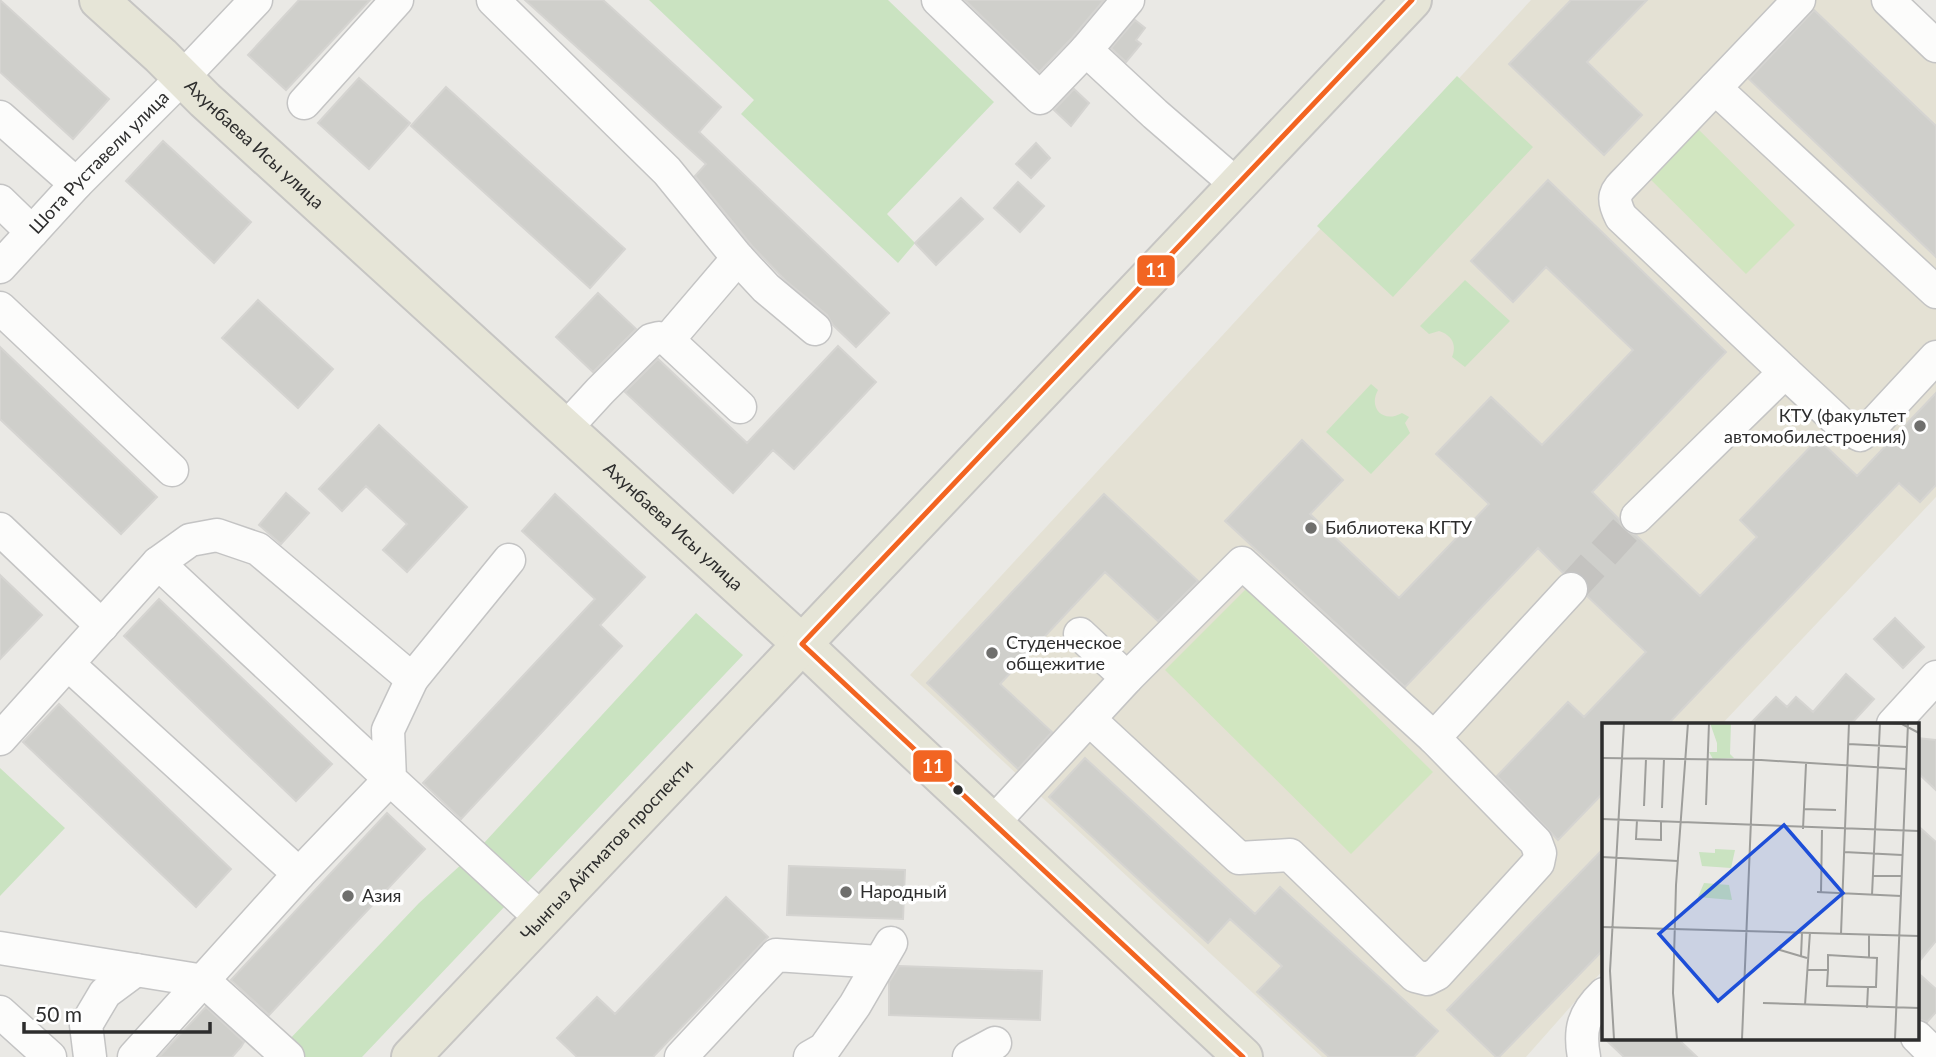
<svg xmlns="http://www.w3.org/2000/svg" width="1936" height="1057" font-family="Lato,sans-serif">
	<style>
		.education { fill: #e4e1d4 }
		.green { fill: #cae3c1 }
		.pitch { fill: #d1e6c0 }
		.building { fill: #cfcfcb; stroke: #d5d4d1; stroke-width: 2 }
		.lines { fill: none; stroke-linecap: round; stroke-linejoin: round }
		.minor-tunnel { stroke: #c4c3c0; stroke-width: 32; stroke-dasharray: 32 16; stroke-linecap: butt }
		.minor-casing { stroke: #c4c4c4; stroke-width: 35 }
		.major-casing { stroke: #c6c5c3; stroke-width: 42 }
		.minor { stroke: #fcfcfb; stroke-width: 32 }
		.major { stroke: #e6e5d7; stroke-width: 38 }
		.bus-1-casing { stroke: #fff; stroke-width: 10 }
		.bus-1 { stroke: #f26522; stroke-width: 5 }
		.poi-dot { fill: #6f6f6d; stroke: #fff; stroke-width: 2.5 }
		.bus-dot { fill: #2d2d2d; stroke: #fff; stroke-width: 2.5 }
		.labels { text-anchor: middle; stroke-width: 7; stroke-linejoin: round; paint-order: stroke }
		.street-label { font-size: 18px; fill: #2d2d2d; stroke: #fff }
		.poi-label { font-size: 18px; fill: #2d2d2d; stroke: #fff; text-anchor: start }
		.inset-road { fill: none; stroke: #9e9e9b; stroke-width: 2 }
		.view { fill: #1d4ed8; fill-opacity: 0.15; stroke: #1d4ed8; stroke-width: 3.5 }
		.inset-edge { fill: none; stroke: #2d2d2d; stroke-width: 3.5 }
		.line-badge { stroke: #fff; stroke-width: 2.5 }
		.badge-label { font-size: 19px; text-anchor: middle; font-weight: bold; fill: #fff }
	</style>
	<rect width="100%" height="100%" fill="#eae9e5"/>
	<path class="education" d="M1531 0H1879L1936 54V497L1722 724H1604L1603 970 1526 1057H1322L910 675Z"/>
	<path class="green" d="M649 0H888L994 102 887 214 915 243 898 263 741 114 754 100Z
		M1457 76 1533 147 1393 297 1317 226Z
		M1465 280 1510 321 1465 367 1452 357C1457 345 1452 335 1439 331L1429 334 1420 326Z
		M1371 384 1378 390C1368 408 1383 424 1402 413L1409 417 1405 423 1410 433 1371 474 1326 432Z
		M696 613 743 655 528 882 484 843Z
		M0 768 65 828 0 896Z
		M464 862 508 903 362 1057H305L287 1042 419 903Z"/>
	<path class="pitch" d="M1694 125 1795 225 1746 274 1645 174Z
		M1247 588 1433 772 1351 854 1165 670Z"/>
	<path class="building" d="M0 0 109 99 73 139 0 72Z
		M299 0H370L286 90 248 55Z
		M525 0H603L721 107 699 132 889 313 856 347 833 325 827 315 786 281 752 246 695 176 706 164Z
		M965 0H1104L1072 38 1039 72Z
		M1571 0H1647L1587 62 1642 115 1604 155 1509 64Z
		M1814 10 1936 126V257L1749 79Z
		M1135 20 1145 28 1136 40 1141 44 1126 62 1111 48Z
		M359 78 410 123 369 169 318 123Z
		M446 87 625 249 590 288 411 126Z
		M1074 89 1089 103 1071 126 1054 110Z
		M163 141 251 222 214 263 126 181Z
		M1036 143 1050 158 1031 178 1016 164Z
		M1548 180 1726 352 1592 492 1619 519 1624 530 1636 535 1700 596 1757 537 1740 520 1818 439 1857 476 1936 393V485L1920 502 1899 483 1668 724H1604V792L1558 840 1497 776 1568 702 1584 717 1646 652 1587 596 1589 584 1584 576 1574 571 1563 573 1538 548 1405 687 1225 521 1302 440 1343 480 1310 514 1399 598 1489 504 1436 454 1491 397 1542 445 1633 350 1546 267 1513 302 1471 261Z
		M1018 182 1044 206 1020 232 994 208Z
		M961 198 983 219 936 265 915 243Z
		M598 293 636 329 593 372 556 337Z
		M258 300 333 369 298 408 222 338Z
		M838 346 876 382 794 469 773 450 733 493 625 392 658 359 747 443Z
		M0 347 157 497 121 534 0 419Z
		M379 425 467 507 407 572 383 550 407 524 366 486 342 511 319 489Z
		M286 493 309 513 281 544 259 525Z
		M555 494 645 577 600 625 622 646 461 819 423 783 595 599 522 531Z
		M1104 494 1198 581 1158 621 1105 572 1000 684 1052 732 1018 769 927 683Z
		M0 575 42 615 0 659Z
		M159 599 332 764 296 801 124 636Z
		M1895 618 1924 647 1903 668 1874 639Z
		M1846 674 1874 699 1851 724H1750L1776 697 1787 707 1796 697 1813 712Z
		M59 704 231 869 196 907 23 742Z
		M1917 738 1936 740V790L1917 772Z
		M1085 758 1255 914 1280 887 1438 1031 1414 1057H1329L1257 992 1282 966 1230 919 1208 943 1049 797Z
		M387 813 425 849 269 1015 231 980Z
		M1917 825 1936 842V941L1917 964Z
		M1604 848V949L1499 1057H1496L1447 1010Z
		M789 866 905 870 903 919 787 915Z
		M726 897 768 937 653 1057H577L557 1038 597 997 615 1014Z
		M899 966 1042 971 1040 1020 889 1015V982Z
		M1917 972 1936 989V1012L1927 1022 1917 1019Z
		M206 1007 244 1042 241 1047 232 1057H159Z
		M1604 1038H1677L1697 1057H1624Z"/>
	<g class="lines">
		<path class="minor-tunnel" d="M1571 589 1637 517"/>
		<defs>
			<g id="minor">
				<path d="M493 0 667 171 738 258 766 288 815 329"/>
				<path d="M938 0 1040 98 1086 50 1128 0"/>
				<path d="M1888 0 1936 46"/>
				<path d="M1086 50 1155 114 1237 185"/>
				<path d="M1715 88 1936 292"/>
				<path d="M304 103 397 0"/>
				<path d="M0 117 76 184"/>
				<path d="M0 201 32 232"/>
				<path id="s1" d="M0 267 76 184 182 78 256 0"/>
				<path d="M0 308 172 470"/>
				<path d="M668 340 738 258"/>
				<path d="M1785 372 1621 217C1609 194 1617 191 1633 174L1799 0"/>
				<path d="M566 428 600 391 651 340 659 338 668 340 740 407"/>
				<path d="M1637 517 1785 372 1841 424 1860 435 1871 427 1936 357"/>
				<path d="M0 529 102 626"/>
				<path d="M509 560 412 679 388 730 390 779 542 919"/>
				<path d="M68 664 299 874"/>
				<path d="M1127 678 1242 563 1434 738 1571 589"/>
				<path d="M1089 719 1239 858 1290 855 1415 976 1427 979 1437 974 1538 863 1540 853 1536 842 1434 738"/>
				<path d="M1893 724 1936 677"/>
				<path d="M0 739 158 563 190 540 217 535 258 549 412 679"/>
				<path d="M992 824 1127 678 1080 634"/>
				<path d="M0 948 204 981 288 1057"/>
				<path d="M0 1012 50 1057"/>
				<path d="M1917 1037 1936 1056"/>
				<path d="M90 1057 86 1025 105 993 136 970"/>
				<path d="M134 1057 299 874 390 779 158 563"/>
				<path d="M681 1057 776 955 879 962"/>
				<path d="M810 1057 824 1049 855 1005 891 943"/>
				<path d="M969 1057 995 1043"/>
				<path d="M1584 1057C1579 1030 1583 1014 1604 994"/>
			</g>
			<g id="major">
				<path id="s2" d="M99 0 161 56 205 100 802 644 862 701 1243 1057"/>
				<path id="s3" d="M411 1057 1412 0"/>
			</g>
		</defs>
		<use href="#minor" class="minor-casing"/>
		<use href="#major" class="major-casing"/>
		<use href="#minor" class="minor"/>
		<use href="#major" class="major"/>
		<defs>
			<path id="bus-1" d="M1243 1057 802 644 1412 0"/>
		</defs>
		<use href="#bus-1" class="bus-1-casing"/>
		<use href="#bus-1" class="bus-1"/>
	</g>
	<g class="poi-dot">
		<circle cx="1920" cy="426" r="7"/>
		<circle cx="1311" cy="528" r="7"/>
		<circle cx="992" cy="653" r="7"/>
		<circle cx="846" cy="892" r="7"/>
		<circle cx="348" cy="896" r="7"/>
	</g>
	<circle class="bus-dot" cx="958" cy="790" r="6"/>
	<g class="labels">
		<g class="street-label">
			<text dy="6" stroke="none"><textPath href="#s2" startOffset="212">Ахунбаева Исы улица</textPath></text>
			<text dy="6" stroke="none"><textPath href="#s1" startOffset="144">Шота Руставели улица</textPath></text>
			<text dy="6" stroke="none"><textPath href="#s2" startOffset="779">Ахунбаева Исы улица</textPath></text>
			<text dy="6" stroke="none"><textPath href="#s3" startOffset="285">Чынгыз Айтматов проспекти</textPath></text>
		</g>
		<g class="poi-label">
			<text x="1906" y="422" text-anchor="end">КТУ (факультет<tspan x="1906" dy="21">автомобилестроения)</tspan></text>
			<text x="1325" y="534">Библиотека КГТУ</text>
			<text x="1006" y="649">Студенческое<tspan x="1006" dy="21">общежитие</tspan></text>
			<text x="860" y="898">Народный</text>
			<text x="362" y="902">Азия</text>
		</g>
	</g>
	<g transform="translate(1602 723)">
		<rect width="317" height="317" fill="#eae9e5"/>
		<path d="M108 0H129L128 31 132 35 111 36 107 29H115V20ZM113 126 133 127 129 145 100 143 97 129 113 130ZM102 160 127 162 130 177 96 174Z" fill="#cae3c1"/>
		<path class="inset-road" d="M274 0 300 1 317 10M246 21 305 24M0 35 159 37 304 46M104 82 107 0M42 83 44 36M60 85 62 36M201 86 234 87M0 96 317 108M35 97 34 116 59 117V98M201 106 204 41M242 129 300 132M0 134 76 138M270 153H299M215 169 299 173M219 169 220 107M270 172 278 0M0 204 317 213M239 211 247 0M179 222 178 227 205 235M199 233 200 210M267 234V211M205 247H226L225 263 266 264M226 247V232L275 235 274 264H266L265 285M161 280 317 285M203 282 208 209M12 316 8 248 22 0M75 316 71 270 74 162 86 0M140 316 153 0M293 316 306 0"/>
		<path class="view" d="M182 102 241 170 116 278 57 211Z"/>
		<rect width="317" height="317" class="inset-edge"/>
	</g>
	<g class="line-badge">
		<rect x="1136" y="254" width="40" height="33" rx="7" fill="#f26522"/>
		<rect x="912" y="749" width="41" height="34" rx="7" fill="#f26522"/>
	</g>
	<g class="badge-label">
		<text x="1156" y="277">11</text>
		<text x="933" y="773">11</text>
	</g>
	<path d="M24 1022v10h186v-10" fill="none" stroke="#2d2d2d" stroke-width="3.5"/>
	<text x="35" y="1022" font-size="21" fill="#2d2d2d" stroke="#ffffff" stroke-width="5" paint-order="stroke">50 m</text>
</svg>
